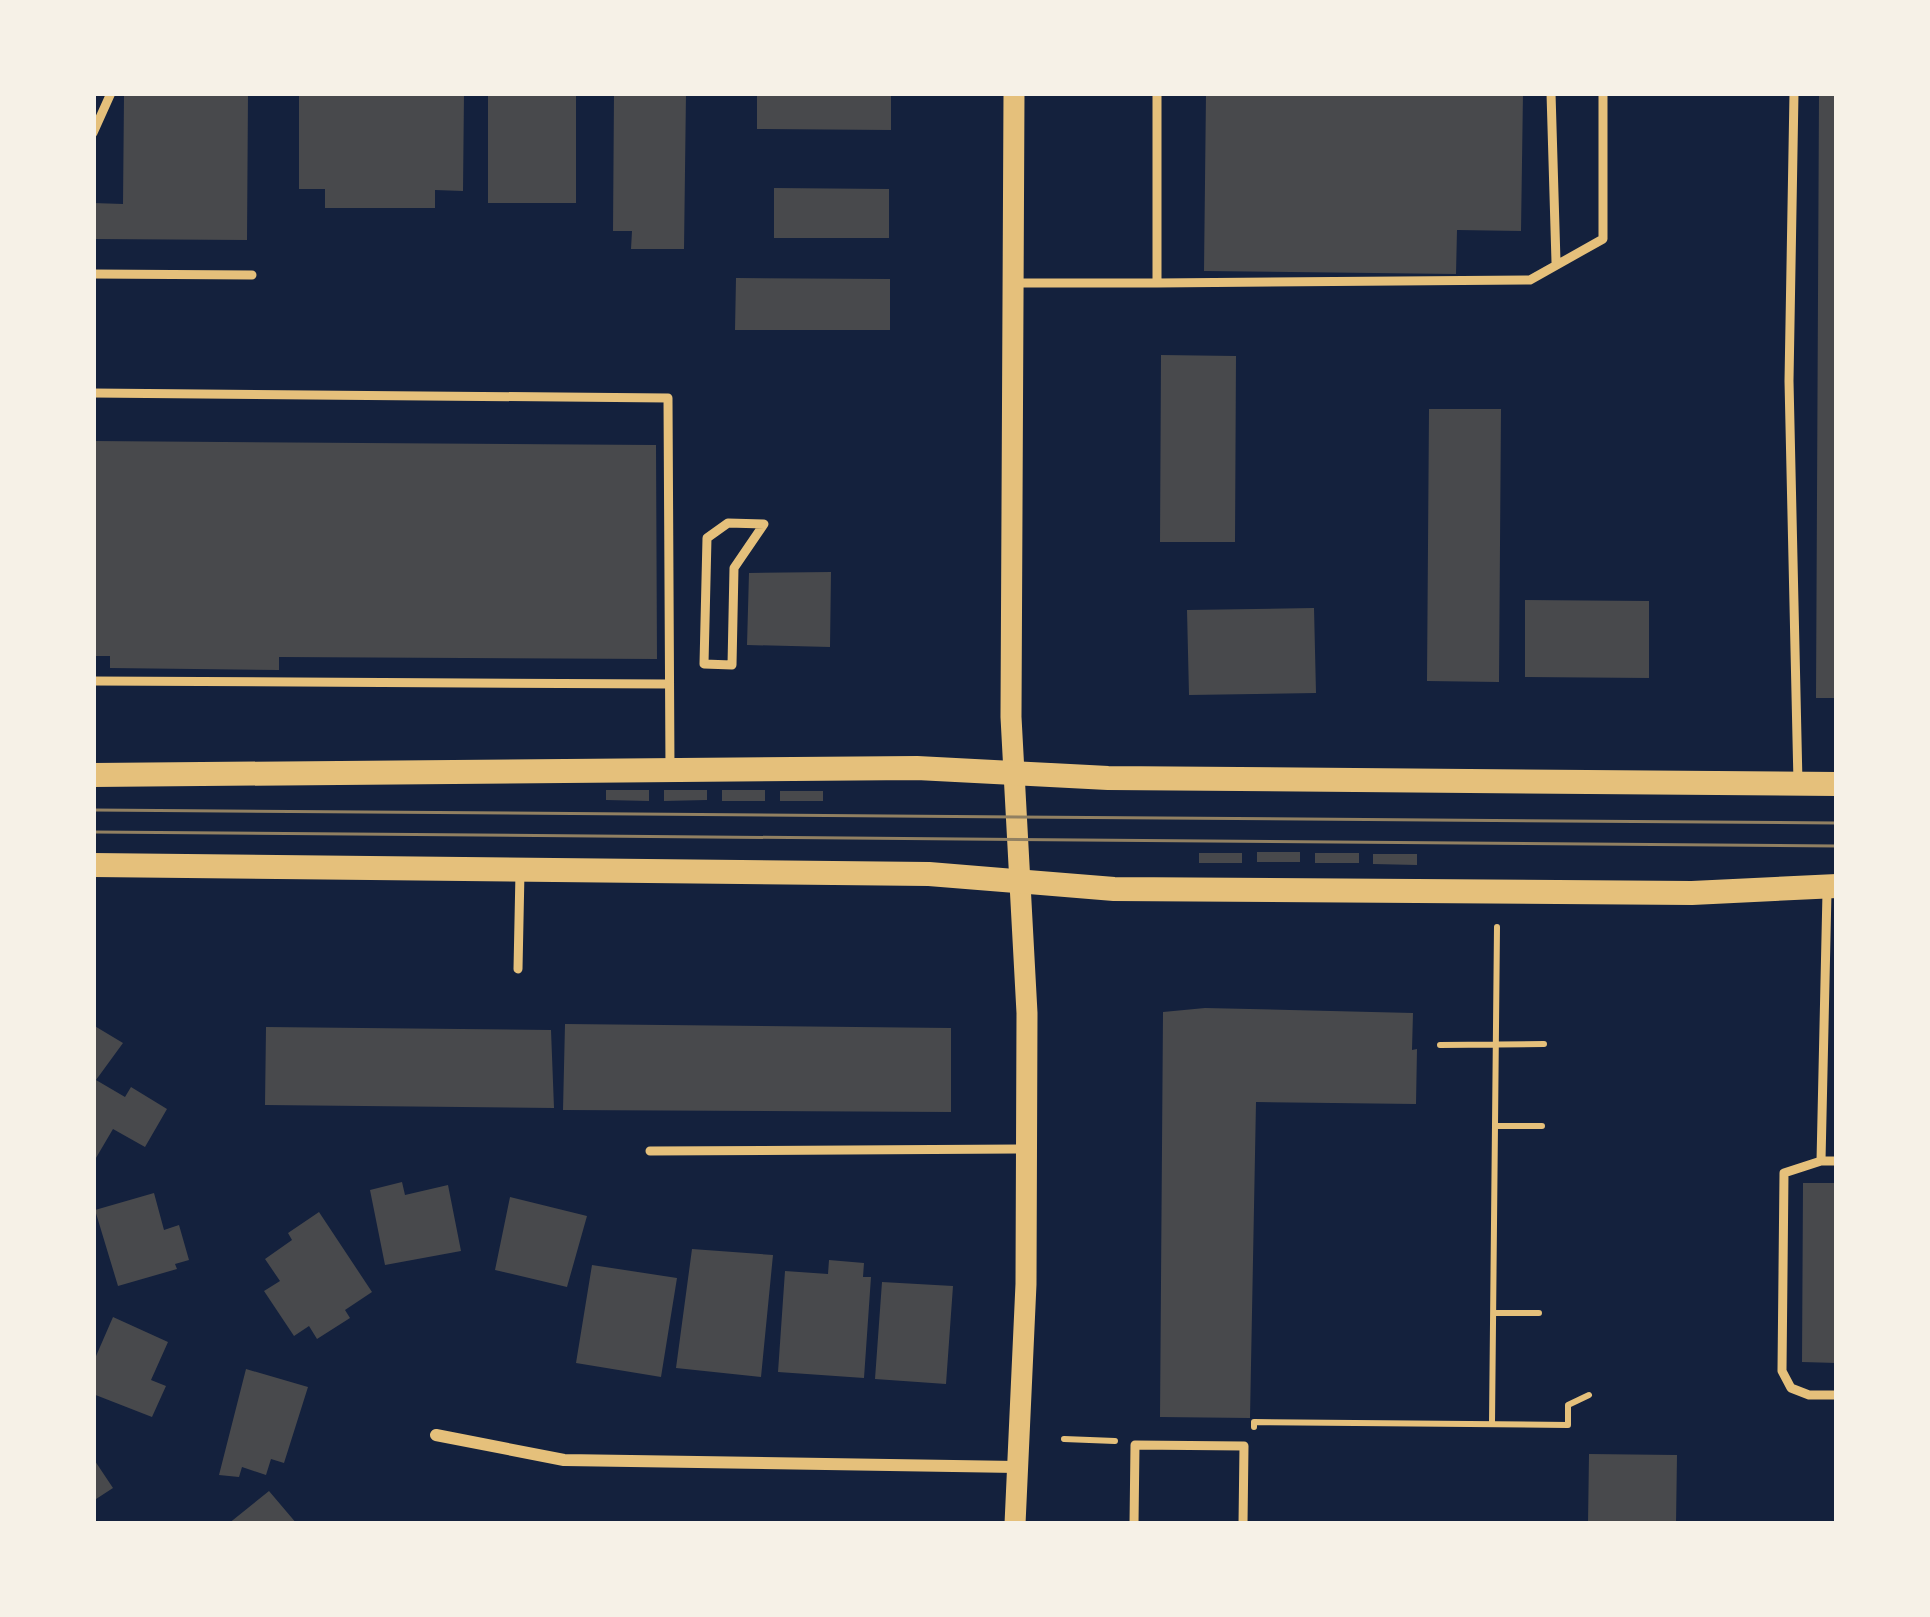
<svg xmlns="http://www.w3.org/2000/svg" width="1930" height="1617" font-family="'Varela Round',sans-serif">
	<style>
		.building { fill: #48494c }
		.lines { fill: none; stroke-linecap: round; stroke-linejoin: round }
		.path { stroke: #e5c07b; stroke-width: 6 }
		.service { stroke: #e5c07b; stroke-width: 9 }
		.minor { stroke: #e5c07b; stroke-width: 12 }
		.tertiary { stroke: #e5c07b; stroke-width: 21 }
		.secondary { stroke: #e5c07b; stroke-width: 24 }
		.tram { stroke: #918062; stroke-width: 3 }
	</style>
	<rect width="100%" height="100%" fill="#14213d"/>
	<path class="building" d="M184 93H248L247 240 93 239V203L123 204 124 96Z
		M299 93H464L463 191 435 190V208H325V189H299Z
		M488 93H576V203H488Z
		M614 93H686L684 249H631L632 231H613Z
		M757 93H891V130L757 129Z
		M1206 93H1523L1521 231 1457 230 1456 274 1204 271Z
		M1819 93H1837V698H1816Z
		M774 188 889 189V238H774Z
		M736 278 890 279V330H735Z
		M1161 355 1236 356 1235 542H1160Z
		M1429 409H1501L1499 682 1427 681Z
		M93 441 656 445 657 659 279 657V670L110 668V656H93Z
		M831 572 830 647 747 645 749 573Z
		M1525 600 1649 601V678L1525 677Z
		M1314 608 1316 693 1189 695 1187 610Z
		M606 790H649V801L606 800Z
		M664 790H707V800L664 801Z
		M722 790H765V801H722Z
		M780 791H823V801H780Z
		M1257 852H1300V862H1257Z
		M1199 853H1242V863H1199Z
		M1315 853H1359V863H1315Z
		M1373 854H1417V865L1373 864Z
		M1205 1008 1413 1013 1412 1050 1417 1049 1416 1104 1256 1102 1250 1418 1160 1417 1163 1012Z
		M565 1024 951 1028V1112L563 1110Z
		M93 1025 123 1043 96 1080 125 1097 131 1087 167 1109 145 1147 113 1129 93 1163Z
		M266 1027 551 1030 554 1108 265 1105Z
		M402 1182 405 1195 448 1185 461 1251 385 1265 370 1190Z
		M1803 1183H1837V1363L1802 1362Z
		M154 1193 164 1230 179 1225 189 1260 175 1264 177 1269 118 1286 95 1210Z
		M510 1197 587 1216 567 1287 495 1270Z
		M319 1212 372 1292 345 1310 350 1318 317 1339 309 1326 294 1336 264 1291 280 1281 265 1259 292 1240 288 1233Z
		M692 1249 773 1255 761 1377 676 1368Z
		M829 1260 864 1263 863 1277H871L864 1378 778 1372 785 1271 828 1274Z
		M592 1265 677 1278 661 1377 576 1363Z
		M882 1282 953 1286 946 1384 875 1379Z
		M113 1317 168 1342 151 1380 166 1386 152 1417 93 1394V1363Z
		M246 1369 308 1387 284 1463 271 1459 266 1475 242 1467 239 1477 219 1475Z
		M1589 1454 1677 1455 1676 1524H1588Z
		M93 1458 113 1488 93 1501Z
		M269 1491 297 1524H228Z"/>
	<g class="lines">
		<path class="path" d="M1440 1045 1544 1044
			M1497 1126H1542
			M1495 1313H1539
			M1492 1423 1497 927
			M1254 1427V1422L1568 1425V1405L1589 1395
			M1064 1439 1115 1441"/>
		<path class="service" d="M1551 93 1556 262
			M1794 93 1789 381 1798 783
			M93 133 111 93
			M93 274 252 275
			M1016 283H1157V93
			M1157 283 1530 280 1603 239V93
			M93 393 668 398 670 770
			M728 523 764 524 734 568 732 665 704 664 707 538Z
			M93 681 668 684
			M1827 892 1821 1161H1837
			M518 969 520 872
			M650 1151 1025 1149
			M1821 1161 1784 1173 1782 1371 1791 1388 1809 1395H1837
			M1134 1524 1135 1445 1244 1446 1243 1524"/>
		<path class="minor" d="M436 1435 564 1460 1017 1467"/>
		<path class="tertiary" d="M1014 93 1011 717 1027 1013 1026 1284 1015 1524"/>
		<path class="secondary" d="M93 775 917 768 1108 778 1837 784
			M93 865 929 874 1114 889 1692 893 1837 886"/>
		<path class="tram" d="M93 810 1837 823
			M93 832 1837 846"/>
	</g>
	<rect width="1930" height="1617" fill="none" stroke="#f6f1e7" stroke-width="192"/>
</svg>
